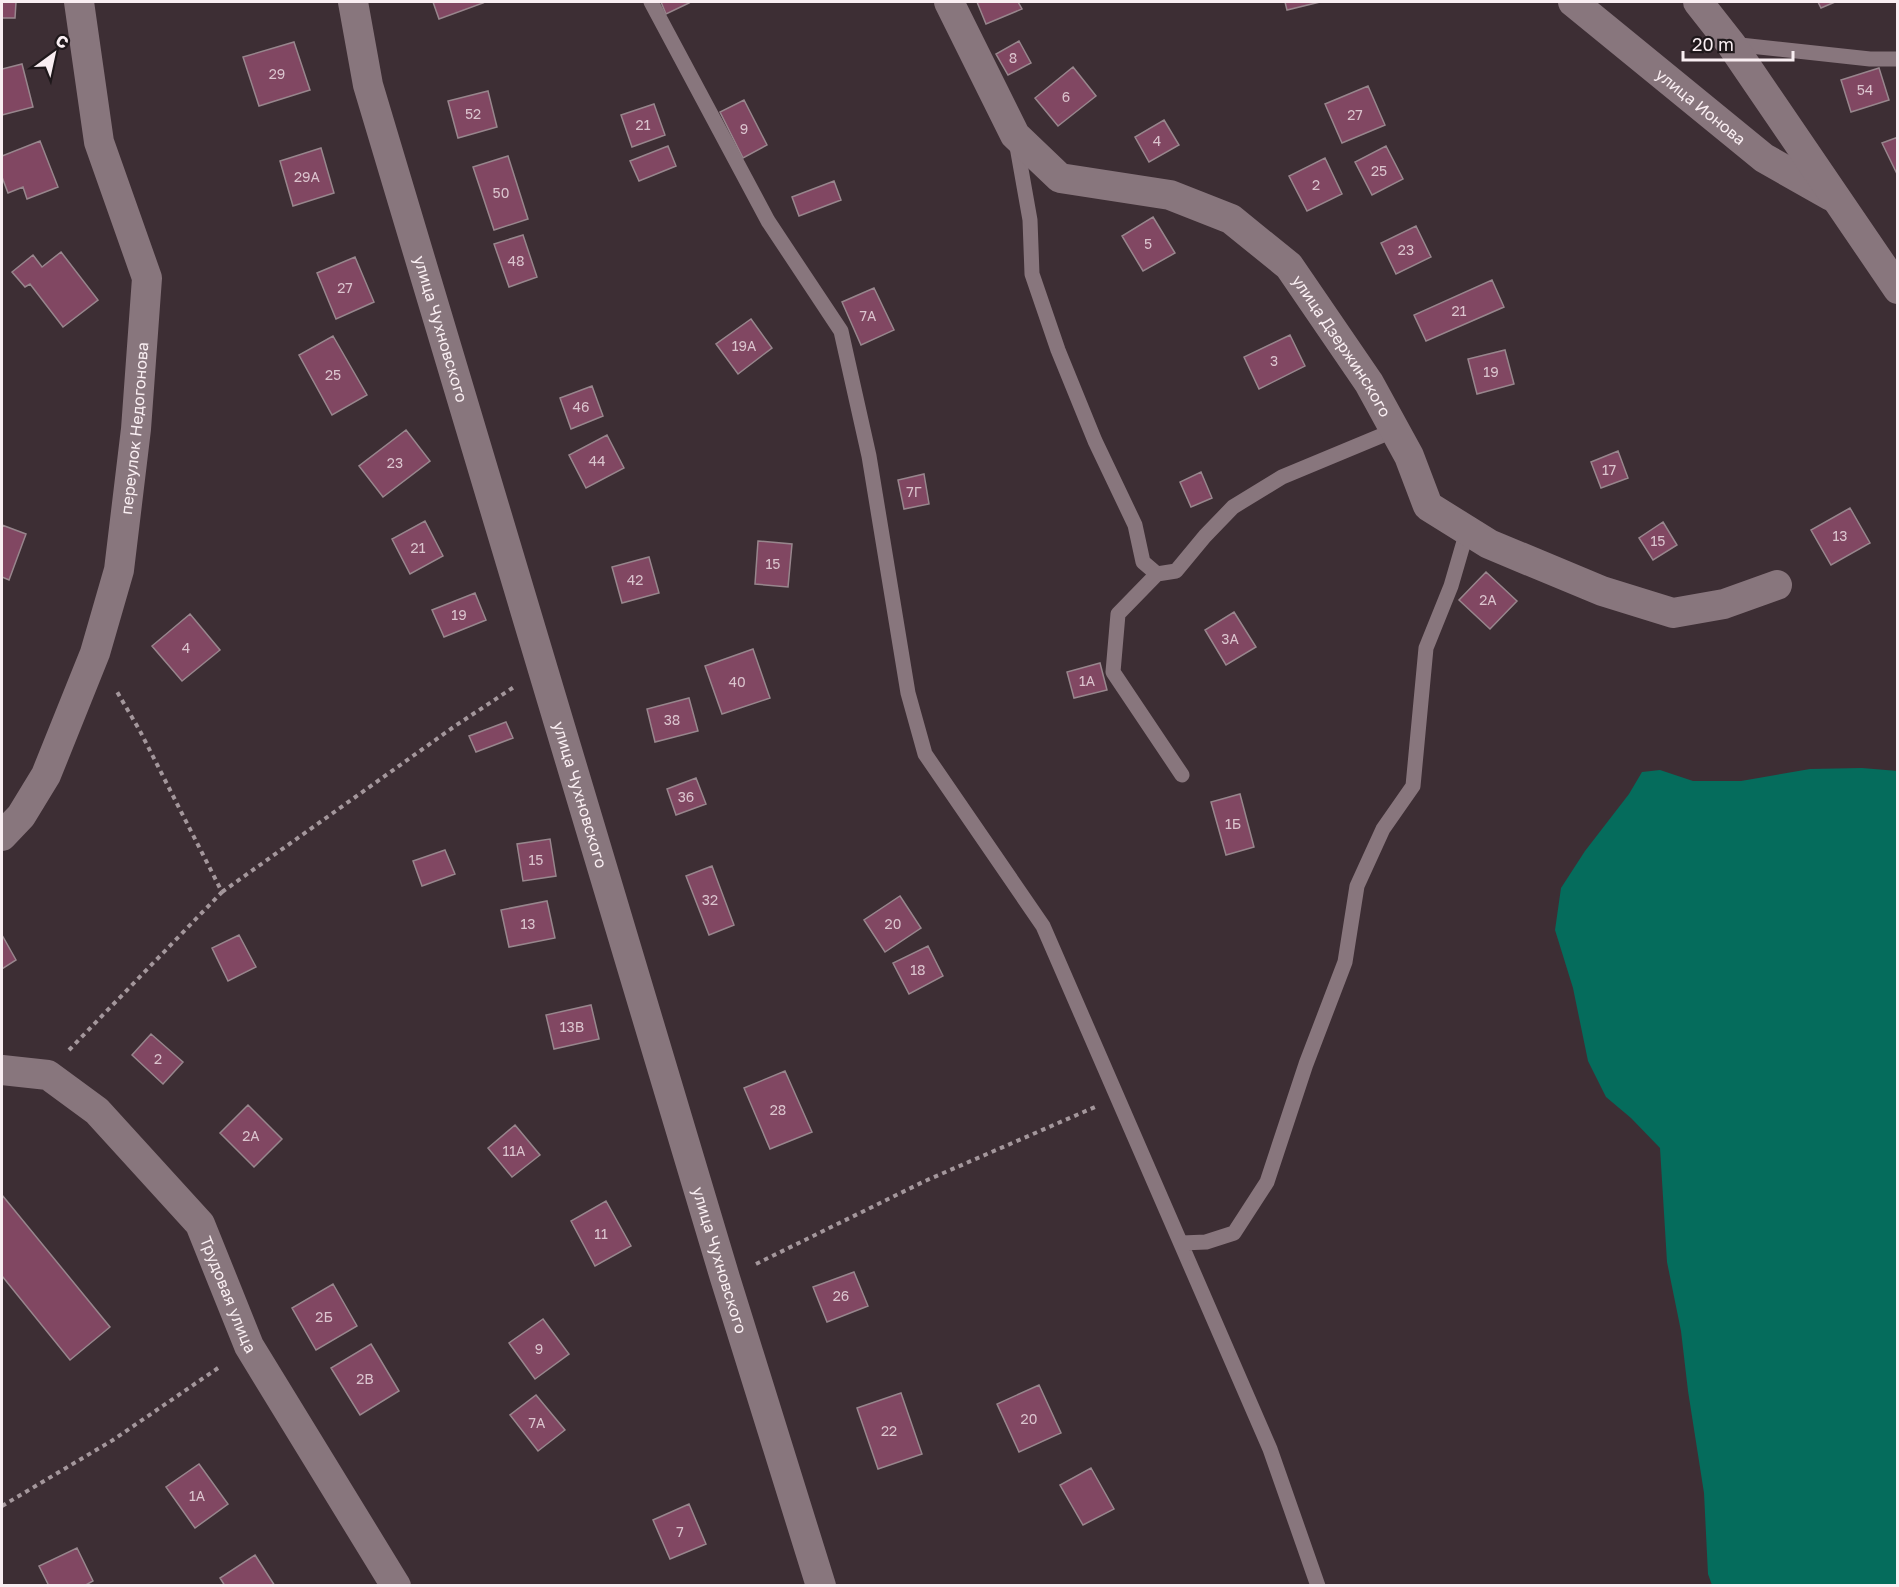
<svg xmlns="http://www.w3.org/2000/svg" width="1899" height="1587" font-family="'Golos Text',sans-serif">
	<style>
		.water { fill: #056c5c }
		.building { fill: #814762; stroke: #98868d; stroke-width: 1.5 }
		.lines { fill: none; stroke-linecap: round; stroke-linejoin: round }
		.path { stroke: #a4979c; stroke-width: 4; stroke-dasharray: 4.5 4.5; stroke-linecap: butt }
		.service { stroke: #88767d; stroke-width: 15 }
		.minor { stroke: #88767d; stroke-width: 30 }
		.labels { text-anchor: middle; stroke-width: 4.5; stroke-linejoin: round; paint-order: stroke }
		.number-label { font-size: 14px; fill: #dbc4ce }
		.street-label { font-size: 16px; fill: #f9eef2; stroke: #1f181b }
	</style>
	<rect width="100%" height="100%" fill="#3d2e34"/>
	<path class="water" d="M1862 768 1898 771 1897 1585H1712L1708 1574 1704 1493 1688 1391 1681 1331 1667 1262 1660 1148 1631 1118 1606 1097 1588 1061 1573 988 1555 930 1561 888 1585 851 1629 794 1642 772 1660 770 1693 781H1741L1810 769Z"/>
	<path class="building" d="M2 2H16L15 18H2Z
		M433 2H482L483 3 439 19Z
		M661 2H688L689 3 666 14Z
		M977 2H1018L1022 9 986 24Z
		M1285 2H1320L1287 10Z
		M1818 2H1835L1821 8Z
		M1019 41 1031 63 1008 75 996 54Z
		M294 42 310 90 259 106 243 57Z
		M22 64 33 107 2 115V69Z
		M1073 67 1096 96 1058 126 1035 98Z
		M1879 68 1889 100 1851 112 1841 80Z
		M1368 86 1385 125 1342 143 1325 104Z
		M488 91 497 127 458 138 448 101Z
		M744 100 767 145 743 158 720 112Z
		M654 104 665 135 632 147 621 115Z
		M1164 120 1179 145 1149 162 1135 137Z
		M1898 137V176L1882 143Z
		M40 141 58 187 27 199 23 187 8 193 2 177V156Z
		M668 146 676 166 639 181 630 161Z
		M1386 146 1403 179 1372 195 1355 162Z
		M321 148 334 193 293 206 280 161Z
		M508 156 528 219 494 230 473 167Z
		M1325 158 1342 194 1307 211 1289 176Z
		M834 181 841 200 799 216 792 197Z
		M1153 217 1175 253 1143 271 1122 236Z
		M1416 226 1431 257 1396 274 1381 243Z
		M523 235 537 277 509 287 494 244Z
		M61 252 98 300 63 327 30 284 25 287 12 272 33 255 42 267Z
		M355 257 374 302 336 319 317 273Z
		M1492 280 1504 307 1426 341 1414 315Z
		M874 288 894 330 861 345 842 302Z
		M751 319 772 348 738 374 716 344Z
		M1290 335 1305 366 1259 389 1244 357Z
		M333 336 367 395 332 415 299 355Z
		M1505 350 1514 384 1477 394 1468 359Z
		M592 386 603 416 571 429 560 398Z
		M406 430 430 461 383 497 359 466Z
		M607 435 624 468 586 488 569 455Z
		M1618 451 1628 478 1601 488 1591 462Z
		M1201 472 1212 498 1191 507 1180 482Z
		M924 474 929 504 904 509 898 480Z
		M1850 508 1870 543 1831 565 1811 530Z
		M425 521 443 556 410 574 392 539Z
		M1663 522 1677 545 1653 560 1639 538Z
		M2 525 26 534 9 580 2 577Z
		M758 541 792 544 788 587 755 584Z
		M649 557 659 593 622 603 612 567Z
		M1486 572 1517 601 1490 629 1459 600Z
		M475 593 486 620 444 637 432 610Z
		M1234 612 1256 647 1226 665 1205 630Z
		M190 614 220 650 182 681 152 646Z
		M753 649 770 698 722 714 705 666Z
		M1100 663 1107 690 1074 698 1067 672Z
		M689 698 698 731 655 742 647 709Z
		M506 722 513 738 476 752 469 736Z
		M696 778 706 804 676 815 667 789Z
		M1240 794 1254 847 1226 855 1211 802Z
		M550 839 556 876 523 881 517 844Z
		M445 850 455 874 422 886 413 861Z
		M712 866 734 925 709 935 686 876Z
		M900 896 921 928 885 952 864 920Z
		M547 901 555 938 509 947 501 910Z
		M2 935 16 960 2 969Z
		M239 935 256 967 228 981 212 948Z
		M928 946 943 976 909 994 893 963Z
		M591 1005 599 1039 554 1049 546 1015Z
		M151 1034 183 1062 163 1084 132 1055Z
		M785 1071 812 1132 770 1149 744 1088Z
		M248 1105 282 1139 254 1167 220 1133Z
		M515 1125 540 1155 512 1177 488 1148Z
		M2 1195 110 1327 70 1360 2 1276Z
		M606 1201 631 1246 595 1266 571 1221Z
		M854 1272 868 1306 827 1322 813 1287Z
		M333 1284 357 1326 316 1350 292 1308Z
		M543 1319 569 1354 535 1379 509 1343Z
		M371 1344 399 1391 360 1415 331 1368Z
		M1039 1385 1061 1433 1019 1452 997 1404Z
		M901 1393 922 1454 878 1469 857 1408Z
		M536 1395 565 1430 538 1451 510 1415Z
		M199 1464 228 1504 195 1528 166 1487Z
		M1091 1468 1114 1509 1083 1525 1060 1485Z
		M689 1504 706 1544 670 1559 653 1520Z
		M77 1548 93 1581 84 1586H49L39 1566Z
		M255 1555 275 1586H225L220 1578Z"/>
	<g class="lines">
		<path class="path" d="M222 892 455 726 514 687
			M69 1050 222 892 140 731 116 690
			M756 1264 925 1181 1095 1107
			M2 1506 113 1440 221 1366"/>
		<path class="service" d="M651 2 768 221 841 331 869 456 908 693 925 754 1043 926 1270 1449 1318 1586
			M1731 44 1870 59H1898
			M1016 141 1030 220 1032 274 1058 350 1095 441 1135 525 1143 562 1157 574 1176 571 1205 536 1233 507 1282 477 1395 430
			M1157 574 1118 614 1113 672 1182 775
			M1182 1243 1206 1242 1234 1233 1267 1182 1306 1064 1345 962 1357 886 1383 829 1413 786 1426 648 1451 586 1467 531"/>
		<g class="minor">
			<path id="s1" d="M353 2 368 85 725 1278 821 1586"/>
			<path id="s2" d="M949 2 1015 135 1060 178 1170 195 1231 219 1289 266 1369 383 1409 456 1428 506 1489 544 1602 591 1673 613 1724 604 1777 585"/>
			<path id="s3" d="M1573 2 1764 158 1831 196"/>
			<path d="M1698 2 1731 44 1898 289"/>
			<path id="s4" d="M2 836 21 816 46 775 95 653 119 570 136 429 147 278 99 142 79 2"/>
			<path id="s5" d="M2 1070 48 1075 97 1111 200 1224 249 1346 396 1586"/>
		</g>
	</g>
	<g class="labels">
		<g class="number-label">
			<text x="1013" y="63">8</text>
			<text x="277" y="79">29</text>
			<text x="1865" y="95">54</text>
			<text x="1066" y="102">6</text>
			<text x="473" y="119">52</text>
			<text x="1355" y="120">27</text>
			<text x="643" y="130">21</text>
			<text x="744" y="134">9</text>
			<text x="1157" y="146">4</text>
			<text x="1379" y="176">25</text>
			<text x="307" y="182">29А</text>
			<text x="1316" y="190">2</text>
			<text x="501" y="198">50</text>
			<text x="1148" y="249">5</text>
			<text x="1406" y="255">23</text>
			<text x="516" y="266">48</text>
			<text x="345" y="293">27</text>
			<text x="1459" y="316">21</text>
			<text x="868" y="321">7А</text>
			<text x="744" y="351">19А</text>
			<text x="1274" y="366">3</text>
			<text x="1491" y="377">19</text>
			<text x="333" y="380">25</text>
			<text x="581" y="412">46</text>
			<text x="597" y="466">44</text>
			<text x="395" y="468">23</text>
			<text x="1609" y="475">17</text>
			<text x="914" y="497">7Г</text>
			<text x="1840" y="541">13</text>
			<text x="1658" y="546">15</text>
			<text x="418" y="553">21</text>
			<text x="773" y="569">15</text>
			<text x="635" y="585">42</text>
			<text x="1488" y="605">2А</text>
			<text x="459" y="620">19</text>
			<text x="1230" y="644">3А</text>
			<text x="186" y="653">4</text>
			<text x="1087" y="686">1А</text>
			<text x="737" y="687">40</text>
			<text x="672" y="725">38</text>
			<text x="686" y="802">36</text>
			<text x="1233" y="829">1Б</text>
			<text x="536" y="865">15</text>
			<text x="710" y="905">32</text>
			<text x="528" y="929">13</text>
			<text x="893" y="929">20</text>
			<text x="918" y="975">18</text>
			<text x="572" y="1032">13В</text>
			<text x="158" y="1064">2</text>
			<text x="778" y="1115">28</text>
			<text x="251" y="1141">2А</text>
			<text x="514" y="1156">11А</text>
			<text x="601" y="1239">11</text>
			<text x="841" y="1301">26</text>
			<text x="324" y="1322">2Б</text>
			<text x="539" y="1354">9</text>
			<text x="365" y="1384">2В</text>
			<text x="1029" y="1424">20</text>
			<text x="537" y="1428">7А</text>
			<text x="889" y="1436">22</text>
			<text x="197" y="1501">1А</text>
			<text x="680" y="1537">7</text>
		</g>
		<g class="street-label">
			<text dy="6" stroke="none"><textPath href="#s3" startOffset="165">улица Ионова</textPath></text>
			<text dy="6" stroke="none"><textPath href="#s1" startOffset="339">улица Чухновского</textPath></text>
			<text dy="6" stroke="none"><textPath href="#s2" startOffset="558">улица Дзержинского</textPath></text>
			<text dy="6" stroke="none"><textPath href="#s4" startOffset="436">переулок Недогонова</textPath></text>
			<text dy="6" stroke="none"><textPath href="#s1" startOffset="825">улица Чухновского</textPath></text>
			<text dy="6" stroke="none"><textPath href="#s1" startOffset="1311">улица Чухновского</textPath></text>
			<text dy="6" stroke="none"><textPath href="#s5" startOffset="336">Трудовая улица</textPath></text>
		</g>
	</g>
	<rect width="1899" height="1587" fill="none" stroke="#f9eef2" stroke-width="6"/>
	<g transform="translate(54 54) rotate(33)" stroke="#1f181b" stroke-width="4.5" paint-order="stroke">
	<path d="M0-4.5L10 22L0 15L-10 22Z" fill="#f9eef2"/>
	<text y="-9" font-size="16" font-weight="bold" text-anchor="middle" fill="#f9eef2">С</text>
	</g>
	<path d="M1683 51v9h110v-9" fill="none" stroke="#f9eef2" stroke-width="3"/>
	<text x="1692" y="51" font-size="18" fill="#f9eef2" stroke="#1f181b" stroke-width="4.5" paint-order="stroke">20 m</text>
</svg>
